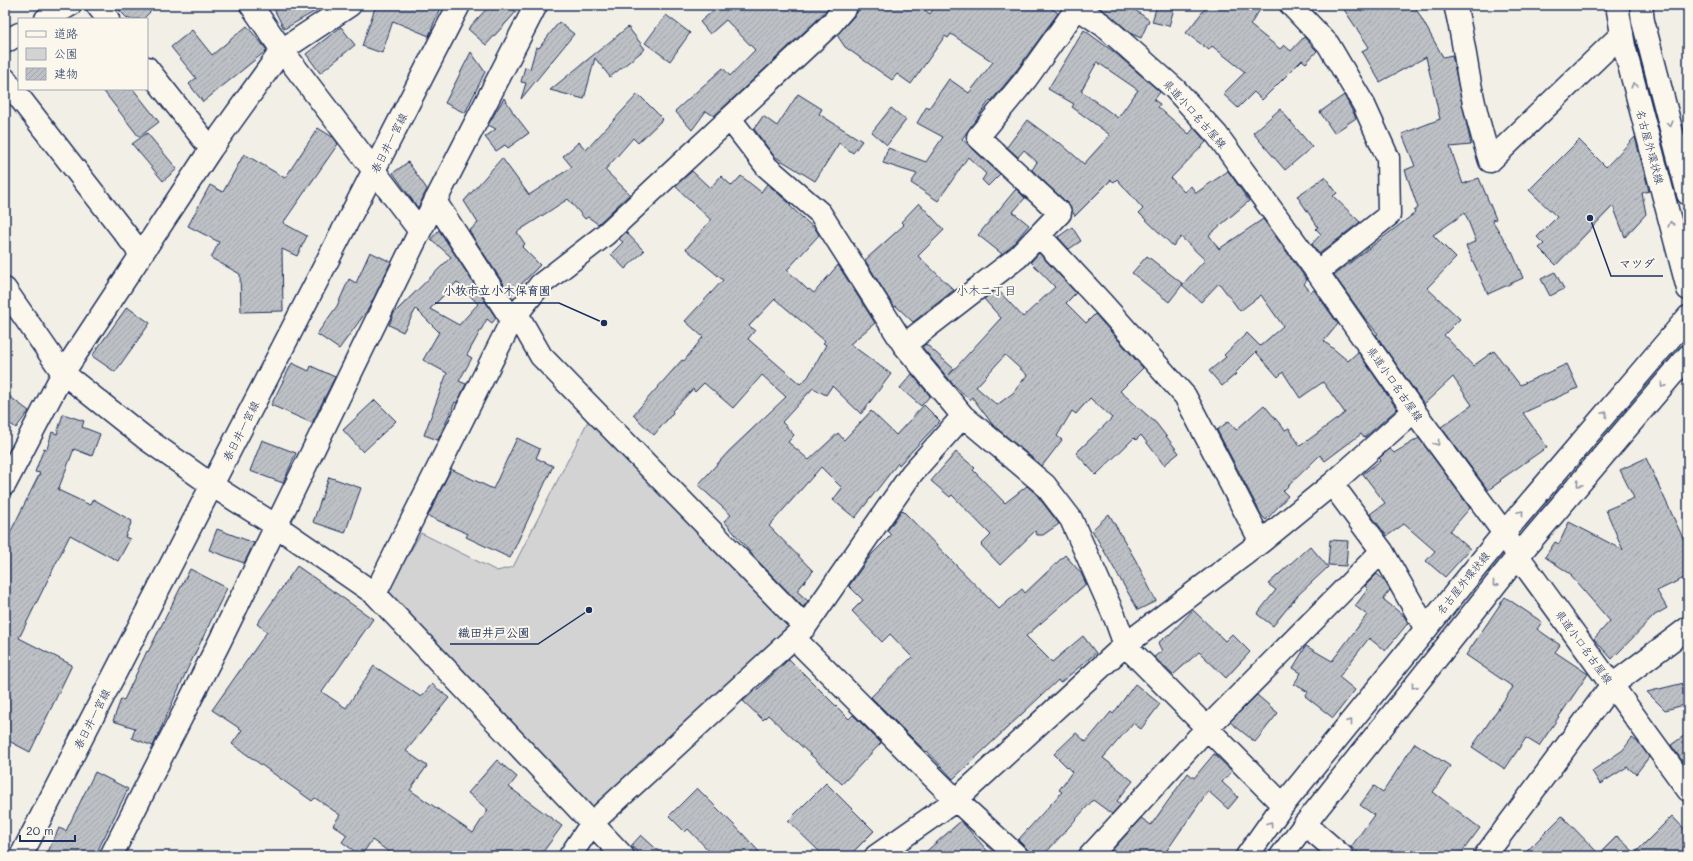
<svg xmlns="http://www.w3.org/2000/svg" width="1693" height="861" font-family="Mali,'Klee One',sans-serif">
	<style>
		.green { fill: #d2d3d2; stroke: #768198 }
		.building { fill: url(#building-hatch); stroke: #1b2f5e; fill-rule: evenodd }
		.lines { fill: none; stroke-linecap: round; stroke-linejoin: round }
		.minor-casing { stroke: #1b2f5e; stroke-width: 25 }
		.major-casing { stroke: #1b2f5e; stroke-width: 25 }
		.minor { stroke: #fbf7ec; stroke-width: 22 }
		.major { stroke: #fbf7ec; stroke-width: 22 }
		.oneway { stroke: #8b93a5 }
		.labels { text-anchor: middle; stroke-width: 4; stroke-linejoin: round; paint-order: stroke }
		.street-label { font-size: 11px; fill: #1b2f5e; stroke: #fbf7ec }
		.neighbourhood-label { font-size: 12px; fill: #1b2f5e; stroke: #fbf7ec }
		.leader { fill: none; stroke: #1b2f5e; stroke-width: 1.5 }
		.callout-dot { fill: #1b2f5e; stroke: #fbf7ec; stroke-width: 1.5 }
		.callout-label { font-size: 12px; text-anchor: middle; font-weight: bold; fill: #1b2f5e; stroke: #fbf7ec; stroke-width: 4; stroke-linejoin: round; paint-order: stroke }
	</style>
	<defs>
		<pattern id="building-hatch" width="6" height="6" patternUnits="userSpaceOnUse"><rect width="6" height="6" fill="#bdc0c4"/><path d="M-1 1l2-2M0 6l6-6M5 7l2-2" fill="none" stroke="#a2a5ab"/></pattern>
	</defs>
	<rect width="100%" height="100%" fill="#f2efe6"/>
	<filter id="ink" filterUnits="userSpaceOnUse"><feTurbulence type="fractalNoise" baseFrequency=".025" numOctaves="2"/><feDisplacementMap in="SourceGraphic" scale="8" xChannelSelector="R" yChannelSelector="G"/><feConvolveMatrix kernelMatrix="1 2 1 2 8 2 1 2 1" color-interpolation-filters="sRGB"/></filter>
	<g filter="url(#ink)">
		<path class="green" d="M589 419 793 628 591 809 386 593 421 533 497 571 513 567Z"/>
		<path class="building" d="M114 5H157L143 19H128Z
			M272 5H326L284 29Z
			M376 5H441L429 36 393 21 382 53 362 46Z
			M490 5H508L516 12 486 45 468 29Z
			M711 5H831L817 20 714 116 706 111 692 130 675 111 723 68 730 76 755 50 726 20 710 34 700 22 715 9Z
			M859 5H918L930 14 936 5H1047L1058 13 1016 71 991 101 990 100 962 139 1000 174 988 186 982 180 986 174 968 157 938 201 911 183 917 174 883 163 888 148 926 162 943 137 917 123 927 106 929 108 949 79 969 93 993 62 951 34 948 38 945 36 911 84 897 74 892 80 845 47 837 35 857 13Z
			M1098 5H1128L1149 20 1141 38 1132 34 1111 16 1097 6Z
			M1157 5H1175L1169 26 1152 22Z
			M1208 5H1263L1250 25 1280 49 1284 45 1291 51 1304 37 1317 51 1306 63 1302 60 1262 100 1254 92 1238 108 1223 94 1245 72 1212 46 1209 50 1186 33Z
			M1341 5H1414L1443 57 1452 55 1471 145 1450 147 1463 184 1479 178 1496 219 1492 220 1513 254 1523 278 1488 294 1466 246 1476 241 1465 213 1433 235 1456 258 1427 288 1460 319 1444 335 1473 366 1494 351 1520 385 1567 364 1578 388 1523 413 1547 447 1500 480 1501 481 1488 490 1441 427 1472 405 1453 377 1424 404 1376 335 1378 334 1364 317 1334 275 1415 213 1414 211 1418 208 1405 170 1415 166 1402 134 1440 119 1426 57 1380 82 1362 51 1369 47Z
			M666 15 690 33 670 61 645 43Z
			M559 22 574 34 521 99 526 83 521 82 525 67 530 69 536 47 539 48Z
			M247 26 267 50 203 102 189 84 196 78 171 47 192 30 212 55Z
			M341 27 355 45 320 73 306 54Z
			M628 27 645 49 610 77 595 58 584 99 550 90Z
			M1084 30 1114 52 1160 92 1154 100 1160 104 1158 107 1189 134 1194 128 1206 142 1171 178 1184 192 1191 186 1196 193 1228 171 1249 201 1209 235 1219 249 1263 219 1307 280 1304 284 1311 292 1314 290 1338 324 1324 341 1348 361 1358 352 1397 409 1364 438 1361 434 1325 461 1320 455 1283 491 1288 496 1266 520 1262 516 1217 430 1229 421 1236 430 1264 405 1285 430 1289 428 1300 446 1345 413 1323 382 1300 398 1283 372 1278 377 1256 352 1235 373 1236 374 1222 386 1209 371 1226 357 1224 355 1247 333 1260 346 1283 326 1261 295 1240 311 1219 283 1201 302 1182 285 1205 260 1181 237 1173 246 1139 213 1143 209 1117 179 1114 182 1111 180 1075 216 1068 204 1032 170 1037 162 1024 150 1018 157 1007 147 1027 120 1058 143 1059 142 1084 164 1110 135 1072 107 1074 104 1048 89ZM1097 62 1138 90 1118 118 1081 91Z
			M471 52 485 72 465 113 445 103Z
			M102 89H133L159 122 139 137Z
			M638 94 663 119 638 143 633 138 605 170 630 194 598 224 588 217 585 219 568 199 517 232 525 244 522 247 540 265 511 295 469 231 478 223 464 201 502 158 529 195 572 167 563 156 579 142 586 150Z
			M798 94 822 109 819 114 862 141 853 153 839 143 815 181 774 156 754 129 763 116 777 126Z
			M1344 95 1356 118 1334 133 1320 112Z
			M504 98 512 110V111L529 133 508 148 505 145 496 151 485 137 496 129 488 125Z
			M891 108 906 120 887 145 872 132Z
			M1280 109 1312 147 1285 170 1253 133Z
			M318 128 334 138 338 144 283 223 307 236 297 256 282 249 283 311 241 312 240 274 211 258 219 242 188 226 210 185 223 192 244 154 285 178Z
			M147 133 177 169 163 181 132 144Z
			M1635 137 1649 191 1642 193 1646 214 1625 237 1613 206 1556 265 1539 248 1544 244 1537 237 1557 217 1529 190 1579 140 1606 167Z
			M408 162 427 189 418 208 393 173Z
			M692 171 710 188 721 176 732 186 741 176 761 192 767 184 772 188 791 205 790 206 816 230 819 235 787 270 808 290 809 289 814 293 838 265 875 323 850 344 891 374 861 414 832 386 826 395 813 388 782 422 794 435 788 442 809 460 838 433 844 440 871 411 896 435 924 405 940 421 899 465 898 463 855 518 833 500 842 488 821 467 769 526 813 571 797 591 808 601 803 607 756 559 724 521 731 515 698 485 729 451 786 397 762 375 733 408 704 383 695 392 693 389 672 411 673 413 654 435 633 415 682 360 684 361 703 337 685 321 723 280 686 249 711 220 675 186ZM775 299 825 341 823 343 826 345 808 377 800 384 748 339 755 330 749 326Z
			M1325 177 1337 193 1333 196 1360 222 1319 254 1312 244 1321 234 1316 229 1318 227 1297 196Z
			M1016 189 1025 198 1013 212 1029 225 1010 248 1002 254 978 235Z
			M919 203 944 230 918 256 954 290 913 322 896 306 894 307 865 260 904 225 901 222Z
			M1072 227 1081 241 1069 249 1058 237Z
			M439 230 496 318 492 323 487 319 467 355 472 358 459 381 466 384 457 403 455 402 438 440 424 435 447 373 423 360 439 332 416 309 403 332 389 325 394 313 451 257 431 239ZM457 282 478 304 459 325 430 309Z
			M626 232 644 251 625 269 611 254 623 242 619 239Z
			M370 252 391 262 369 308 339 349 317 334 337 306 349 279 356 283Z
			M1039 253 1076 293 1066 303 1086 323 1095 314 1143 368 1120 391 1156 423 1179 453 1164 465 1141 435 1136 440 1134 438 1096 475 1076 453 1112 418 1090 398 1076 414 1072 411 1057 436 1062 440 1042 466 993 425 972 397 970 400 953 384 922 347 926 344 954 369 949 375 1001 318 984 299 997 289 1023 317 1055 287 1031 262ZM1005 355 1027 375 1013 393 997 405 976 387Z
			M1147 256 1183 284 1169 302 1132 273Z
			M1555 272 1564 289 1550 296 1541 279Z
			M127 307 150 323 115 372 92 356Z
			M292 363 309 371 311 366 335 377 312 423 271 405Z
			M912 374 930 396 921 406 900 388Z
			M5 393 29 411 16 428 5 420Z
			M375 400 396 421 363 452 343 430Z
			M63 414 84 421 82 427 100 434 92 456 74 449 58 490 90 505 93 499 132 521 125 537 130 539 118 561 70 535 19 638 72 665 30 752 5 739V543L40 473 35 472 44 448 47 449 52 432 57 434Z
			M517 438 540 449 536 458 553 466 510 558 466 537 468 534 428 516 451 469 493 489Z
			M1419 438 1470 508 1450 531 1470 549 1445 577 1426 561 1435 551 1404 524 1387 536 1370 514 1385 503 1363 474 1381 460 1379 458 1390 449 1394 453Z
			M262 440 296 453 283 483 250 471Z
			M956 452 975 468 973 470 1005 503 1027 486 1036 494 1059 524 1043 535H1037L1035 531 1000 565 981 545 991 535 952 495 950 497 931 481Z
			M1646 458 1688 549V576L1657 591 1667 608 1655 615 1612 659 1594 639 1610 621 1571 576 1572 575 1545 557 1555 542 1559 544 1569 522 1623 550 1606 510 1634 498 1620 470Z
			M329 477 361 488 345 533 313 522Z
			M902 510 999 609 1022 589 1025 593 1065 555 1081 573 1086 584 1026 636 1052 662 1083 636 1096 653 1060 683 1058 680 953 779 927 751 926 752 871 697 912 657 890 634 882 642 852 611 863 600 849 586 871 555 891 535 887 531Z
			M1109 514 1136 561 1156 601 1138 610 1092 530Z
			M217 529 254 543 244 563 209 550Z
			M1330 540 1348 541 1346 566 1328 565Z
			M1310 546 1328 567 1298 595 1273 626 1257 614 1276 590 1268 584Z
			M297 566 373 619 322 692 346 708 374 666 421 697 432 684 449 698 406 751 427 766 410 790 473 833 488 810 468 793 497 760 517 777 509 787 562 826 540 856H395L372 840 361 856 342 842 347 835 333 825 340 815 315 798 312 801 232 744 242 730 212 710 267 632 257 624Z
			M190 569 227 588 187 670 153 746 132 738 135 728 113 721 121 699 124 700 147 651 148 652Z
			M1377 574 1384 580 1390 590 1383 599 1404 616 1408 623 1385 651 1369 638 1339 677 1355 690 1333 718 1305 696 1308 692 1294 684 1301 673 1293 668 1306 646 1332 661 1367 615 1355 606 1368 589 1365 586Z
			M1505 597 1542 622 1537 629 1560 645 1555 652 1588 674 1539 746 1526 738 1505 769 1472 747 1513 687 1466 655Z
			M1193 610 1225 641 1232 634 1250 652 1226 678 1199 652 1173 675 1154 657 1162 651 1158 643 1169 634V635Z
			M789 659 849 719 853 715 881 743 842 784 768 715 763 720 743 701 755 690 756 691Z
			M1688 682V704L1665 710 1647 692Z
			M1135 684 1160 704 1141 729 1133 723 1103 758 1133 781 1117 801 1121 804 1112 814 1093 800 1043 856H1034L1018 840 1062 792 1059 790 1072 772 1054 754 1076 733 1086 742 1111 712 1113 714Z
			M1257 695 1278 713 1255 742 1230 722Z
			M1688 733V769L1671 745Z
			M1632 738 1639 743 1649 757 1636 774 1627 767 1600 784 1592 771 1623 750Z
			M1415 743 1450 766 1433 792 1480 828 1459 856H1362L1351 847 1374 815 1360 805 1374 786 1383 792Z
			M1214 754 1232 771 1222 782 1238 797 1228 809 1208 791 1163 856H1107L1141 818 1151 825 1188 773 1194 778Z
			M95 772 128 789 95 856H46L59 828 66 831Z
			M826 783 874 831 849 856H824L788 821Z
			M697 788 740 831 763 856H714L688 829 685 832 669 816Z
			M1562 816 1599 854 1617 836 1635 853 1672 816 1688 833V856H1522Z
			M961 821 992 856H921Z
			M641 835 664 856H642L631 846Z"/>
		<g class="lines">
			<defs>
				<path id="minor" d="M97 5 108 19
					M251 5 282 50 420 231
					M1291 5 1328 44 1364 105 1388 158 1389 215 1317 272
					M1455 5C1462 31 1465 57 1470 84 1475 110 1482 136 1490 161L1622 34
					M46 19 70 5
					M5 42 19 34
					M147 68 211 149
					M5 79 141 254
					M730 119 767 167 820 213 904 345 963 416 1045 485 1071 519 1116 620 1125 645 1283 805
					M435 201 512 320
					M1039 235 1102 303 1185 396 1261 542
					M5 289 63 373 145 438 213 486 275 525 375 594 623 856
					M517 314 541 356 805 627
					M904 345 1018 257 1060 213 978 137 1026 79 1077 8
					M5 484 63 373 211 149 282 50 350 5
					M1332 484 1382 551 1426 629
					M375 594 512 320 540 285 606 234 831 24 847 5
					M794 638 956 800 1017 856
					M1305 824 1342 856
					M111 856 219 643 420 231 536 5
					M570 856 592 823 805 627 912 473 963 416
					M876 856 956 800 1125 645 1261 542 1332 484 1414 411
					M1090 856 1208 727 1382 551
					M1485 856 1611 686 1688 628"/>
				<path id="major" d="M1073 5 1103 25 1175 89 1217 135 1317 272 1414 411 1504 533 1518 556 1688 790
					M1617 5 1624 46 1688 289
					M1641 5 1643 21 1688 194
					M21 856 459 5
					M1247 856 1283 805 1504 533 1688 317
					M1281 856 1305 824 1518 556 1688 356"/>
			</defs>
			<use href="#minor" class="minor-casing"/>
			<use href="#major" class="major-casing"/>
			<use href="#minor" class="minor"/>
			<use href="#major" class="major"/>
		</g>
		<defs><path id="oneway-chevron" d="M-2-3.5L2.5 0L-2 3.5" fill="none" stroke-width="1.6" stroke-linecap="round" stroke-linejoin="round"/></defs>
		<g class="oneway">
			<use href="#oneway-chevron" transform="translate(1634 85) rotate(-105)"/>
			<use href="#oneway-chevron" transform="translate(1670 124) rotate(75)"/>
			<use href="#oneway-chevron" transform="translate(1671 224) rotate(-105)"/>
			<use href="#oneway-chevron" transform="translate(1663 385) rotate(130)"/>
			<use href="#oneway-chevron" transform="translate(1605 414) rotate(-49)"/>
			<use href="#oneway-chevron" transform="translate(1437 443) rotate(54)"/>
			<use href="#oneway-chevron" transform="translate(1579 484) rotate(130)"/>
			<use href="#oneway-chevron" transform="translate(1521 513) rotate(-50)"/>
			<use href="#oneway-chevron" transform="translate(1495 584) rotate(129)"/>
			<use href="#oneway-chevron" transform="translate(1414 686) rotate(129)"/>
			<use href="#oneway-chevron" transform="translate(1350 722) rotate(-51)"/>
			<use href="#oneway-chevron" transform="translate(1270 824) rotate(-54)"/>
		</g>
	</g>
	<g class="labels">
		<g class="street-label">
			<text transform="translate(1195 114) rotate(48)" y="4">県道小口名古屋線</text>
			<text transform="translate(389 143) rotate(-63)" y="4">春日井一宮線</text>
			<text transform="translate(1650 147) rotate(75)" y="4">名古屋外環状線</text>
			<text transform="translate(1395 384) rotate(55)" y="4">県道小口名古屋線</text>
			<text transform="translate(241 431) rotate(-63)" y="4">春日井一宮線</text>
			<text transform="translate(1463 583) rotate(-51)" y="4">名古屋外環状線</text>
			<text transform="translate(1584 647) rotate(54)" y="4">県道小口名古屋線</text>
			<text transform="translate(92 719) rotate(-63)" y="4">春日井一宮線</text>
		</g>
		<g class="neighbourhood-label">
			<text x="986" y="295">小木二丁目</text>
		</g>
	</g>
	<path class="leader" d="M1590 218L1611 276H1663M604 323L559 303H435M589 610L538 644H450"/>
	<g class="callout-dot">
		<circle cx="1590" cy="218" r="4"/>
		<circle cx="604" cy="323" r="4"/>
		<circle cx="589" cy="610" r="4"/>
	</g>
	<g class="callout-label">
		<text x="1637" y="268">マツダ</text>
		<text x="497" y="295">小牧市立小木保育園</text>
		<text x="494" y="637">織田井戸公園</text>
	</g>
	<rect width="1693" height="861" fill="none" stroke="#fbf7ec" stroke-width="20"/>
	<rect x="10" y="10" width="1673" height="841" fill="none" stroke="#1b2f5e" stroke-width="1.5" filter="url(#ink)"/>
	<rect x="18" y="18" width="130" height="72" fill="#fbf7ec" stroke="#a1a7b3"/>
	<rect x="26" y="31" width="20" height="6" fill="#fbf7ec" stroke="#a1a7b3"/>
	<text x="54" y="38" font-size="12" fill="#1b2f5e">道路</text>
	<rect x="26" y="48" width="20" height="12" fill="#d2d3d2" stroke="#a1a7b3"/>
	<text x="54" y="58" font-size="12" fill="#1b2f5e">公園</text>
	<rect x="26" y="68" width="20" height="12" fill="url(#building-hatch)" stroke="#a1a7b3"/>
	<text x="54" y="78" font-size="12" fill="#1b2f5e">建物</text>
	<path d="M20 835v6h55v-6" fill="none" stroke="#1b2f5e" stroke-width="2"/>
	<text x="26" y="835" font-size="12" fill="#1b2f5e" stroke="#fbf7ec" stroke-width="3" paint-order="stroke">20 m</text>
</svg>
